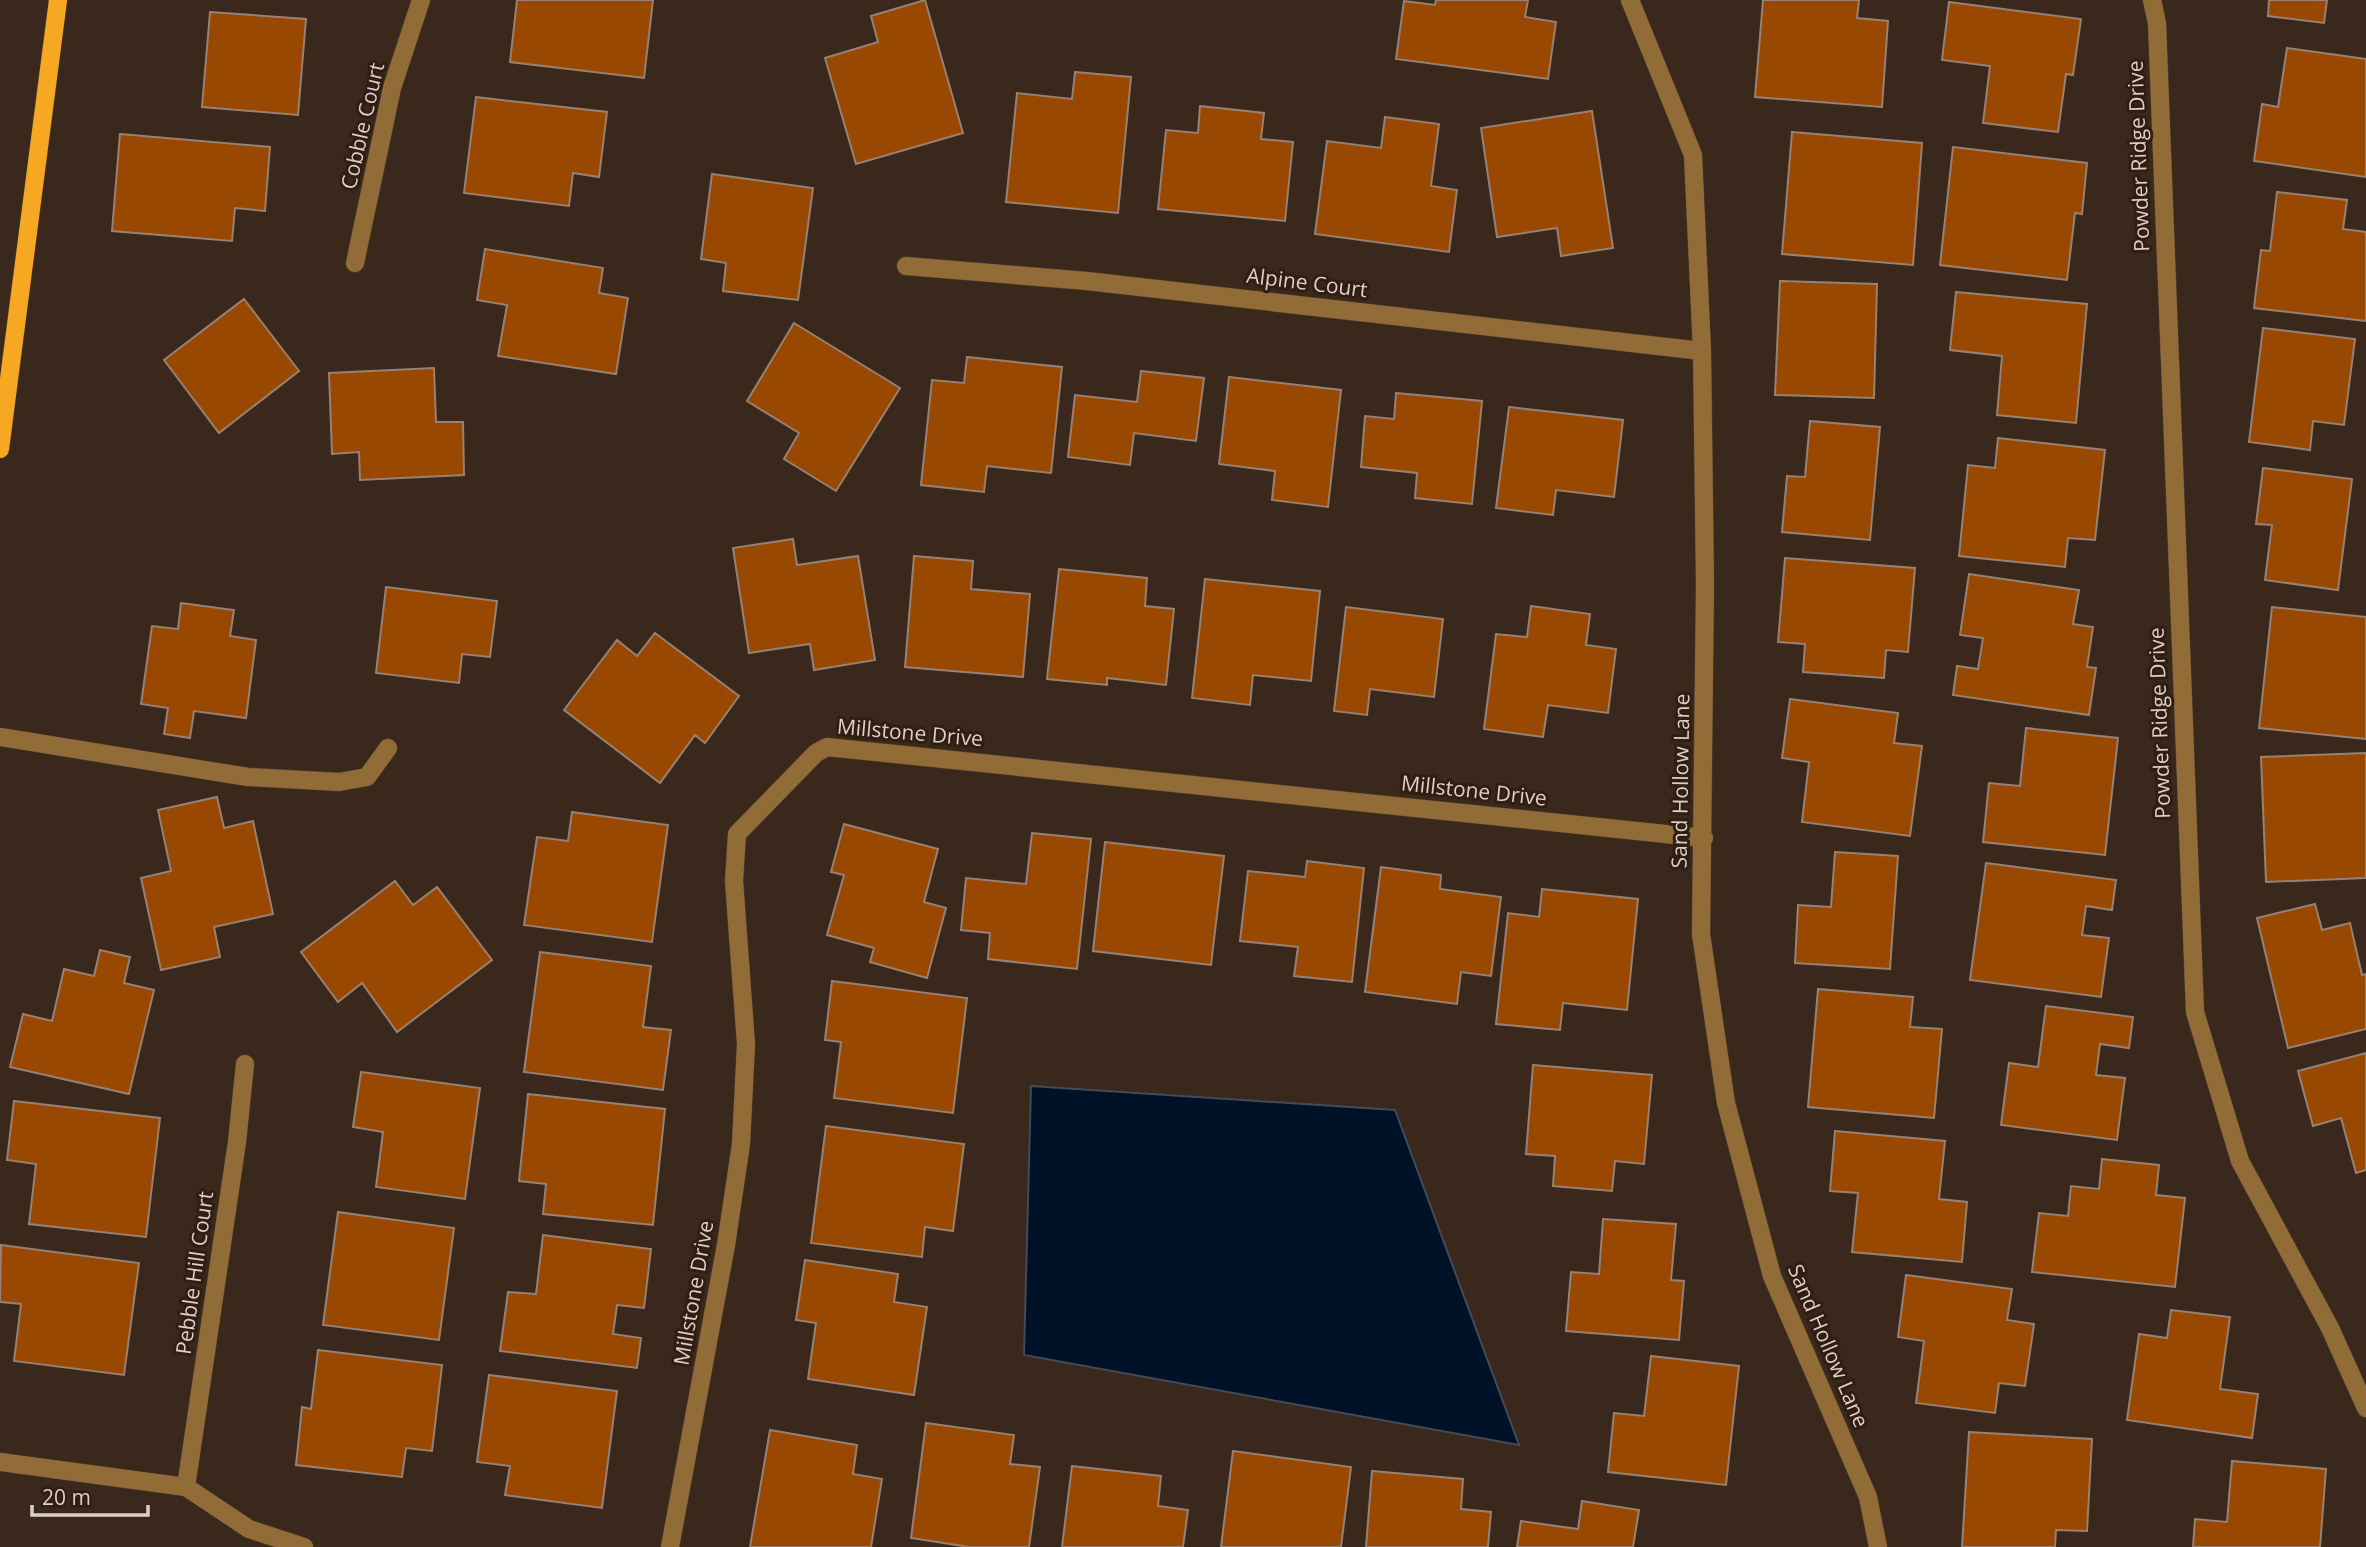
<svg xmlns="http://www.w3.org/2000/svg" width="2366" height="1547" font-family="'Open Sans',sans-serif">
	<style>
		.water { fill: #001227; stroke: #424b57; stroke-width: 2 }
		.building { fill: #984800; stroke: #988072; stroke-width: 2 }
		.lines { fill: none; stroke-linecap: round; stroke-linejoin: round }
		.minor-casing { stroke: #554337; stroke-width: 19 }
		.major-casing { stroke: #554337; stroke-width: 19 }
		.minor { stroke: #926c37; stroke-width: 18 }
		.major { stroke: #f7a823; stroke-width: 18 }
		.labels { text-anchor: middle; stroke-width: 6; stroke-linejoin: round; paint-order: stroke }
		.street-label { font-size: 21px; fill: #dccfc7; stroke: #311e12 }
	</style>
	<rect width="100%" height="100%" fill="#3b281c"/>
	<path class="water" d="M1031 1086 1395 1110 1519 1445 1024 1355Z"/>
	<path class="building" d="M517 0H653L644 78 510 62Z
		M925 0 963 133 856 164 825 58 878 42 871 16Z
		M1436 0H1528L1525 17 1556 22 1548 79 1396 59 1404 1 1435 5Z
		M1763 0H1859L1857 18 1888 21 1882 107 1755 97Z
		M2269 0H2327L2324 23 2268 16Z
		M1949 2 2081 19 2073 75 2066 74 2058 132 1983 123 1990 66 1942 60Z
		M210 12 306 19 298 115 202 107Z
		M2287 48 2366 59V177L2254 161 2262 104 2278 107Z
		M1075 72 1131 77 1118 213 1006 202 1017 93 1072 99Z
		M476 97 607 112 599 177 573 173 569 206 464 193Z
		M1200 106 1264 113 1261 139 1293 142 1285 221 1158 209 1166 130 1198 133Z
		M1592 111 1613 248 1561 256 1557 228 1497 237 1481 128Z
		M1385 117 1439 124 1431 186 1457 190 1449 252 1315 234 1327 141 1381 148Z
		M1792 132 1922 143 1913 265 1782 254Z
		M120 134 270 147 265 211 235 208 232 241 112 231Z
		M1953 147 2087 163 2082 214 2075 213 2067 280 1940 265Z
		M712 174 813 188 798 300 723 291 726 263 701 259Z
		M2277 192 2347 200 2343 229 2366 232V321L2254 308 2261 250 2270 251Z
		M485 249 603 268 599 293 628 298 616 374 498 356 507 305 477 300Z
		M1780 281 1877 284 1874 398 1775 395Z
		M1956 292 2087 304 2076 423 1997 415 2002 356 1950 350Z
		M244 299 299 371 219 433 164 360Z
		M794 323 900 388 836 491 784 459 799 433 747 401Z
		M2263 328 2355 339 2344 425 2313 421 2310 450 2249 442Z
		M967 357 1062 367 1051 473 987 466 984 492 921 485 932 380 964 383Z
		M434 368 436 422H463L464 475 360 480 359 452 332 454 329 373Z
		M1141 371 1204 378 1196 441 1134 433 1130 465 1068 457 1075 395 1137 402Z
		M1229 377 1341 390 1328 507 1272 500 1275 471 1219 464Z
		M1396 393 1482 401 1472 504 1415 498 1417 473 1361 467 1365 416 1394 419Z
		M1509 407 1623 420 1614 497 1556 490 1553 515 1496 508Z
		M1810 421 1880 427 1870 540 1782 532 1787 476 1805 477Z
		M1998 438 2105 450 2095 540 2068 538 2065 567 1959 556 1968 465 1995 468Z
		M2263 468 2352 479 2338 590 2265 580 2272 525 2256 524Z
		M793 539 797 565 858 556 875 660 814 670 810 644 749 653 733 548Z
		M914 556 973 561 971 589 1030 594 1023 677 905 667Z
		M1785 558 1915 568 1908 652 1886 650 1884 678 1803 672 1805 644 1778 642Z
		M1059 569 1147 578 1145 606 1174 609 1166 685 1107 678V685L1047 679Z
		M1969 574 2079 590 2073 624 2093 627 2087 667 2096 668 2089 715 1953 695 1957 666 1978 669 1983 638 1960 635Z
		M1205 579 1320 591 1311 681 1253 675 1250 705 1192 698Z
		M386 587 497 601 490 657 462 654 459 683 376 673Z
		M181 603 234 610 230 636 256 640 246 718 194 711 190 738 164 734 168 708 141 704 152 626 178 629Z
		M1531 606 1590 614 1586 645 1616 649 1608 713 1548 705 1543 737 1484 729 1496 634 1527 637Z
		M1346 607 1443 619 1434 697 1370 689 1367 715 1334 711Z
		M2272 607 2366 617V739L2259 728Z
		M655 633 739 696 705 743 695 735 660 783 564 710 617 640 637 656Z
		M1790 699 1898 713 1894 743 1922 746 1910 836 1802 822 1809 762 1782 758Z
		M2026 728 2118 738 2105 855 1983 842 1989 783 2020 786Z
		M2366 753V878L2266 882 2261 757Z
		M217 797 224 828 253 821 273 914 214 927 220 957 161 970 141 878 171 871 158 810Z
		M572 812 668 825 652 942 524 925 537 837 568 841Z
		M844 824 938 849 924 902 946 908 927 978 870 962 874 948 827 935 844 875 831 872Z
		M1032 833 1091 839 1077 969 988 959 990 933 961 930 966 878 1026 884Z
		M1105 842 1224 856 1211 965 1093 951Z
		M1835 852 1898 856 1890 969 1795 963 1798 905 1831 907Z
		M1307 861 1364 868 1352 982 1294 976 1298 947 1240 941 1248 871 1305 877Z
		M1986 863 2116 880 2112 910 2086 906 2082 935 2109 938 2101 997 1970 980Z
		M1381 867 1441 875 1440 889 1501 897 1491 976 1461 972 1457 1004 1365 992Z
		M395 881 413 905 437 887 492 960 397 1032 362 983 338 1002 301 952Z
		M1542 889 1638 899 1627 1010 1563 1003 1560 1030 1496 1024 1508 913 1539 917Z
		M2315 904 2322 930 2350 923 2362 975 2366 974V1029L2288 1048 2257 918Z
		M100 950 130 957 124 983 154 990 129 1094 10 1067 23 1014 52 1021 64 969 94 976Z
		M540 952 651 966 643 1027 671 1030 663 1090 524 1072Z
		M832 981 967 998 953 1113 834 1098 841 1042 825 1040Z
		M1818 989 1913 997 1910 1027 1942 1029 1934 1118 1808 1107Z
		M2046 1006 2133 1017 2129 1048 2100 1044 2096 1075 2125 1078 2117 1140 2001 1125 2009 1063 2038 1067Z
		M2366 1053V1170L2356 1173 2341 1118 2313 1126 2298 1071Z
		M1533 1065 1652 1075 1644 1164 1615 1161 1612 1191 1553 1186 1555 1156 1526 1154Z
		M361 1072 480 1088 465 1199 376 1187 383 1132 353 1127Z
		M528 1094 665 1109 653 1225 543 1214 546 1184 519 1181Z
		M14 1101 160 1118 146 1237 29 1224 36 1164 7 1160Z
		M826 1126 964 1144 953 1231 925 1227 922 1257 811 1243Z
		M1835 1131 1945 1141 1939 1199 1967 1202 1962 1262 1852 1252 1858 1193 1830 1191Z
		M2102 1159 2159 1165 2156 1195 2185 1198 2175 1287 2032 1272 2039 1213 2068 1216 2071 1186 2099 1189Z
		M338 1212 454 1228 439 1340 323 1325Z
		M1603 1219 1676 1224 1671 1280 1684 1281 1679 1340 1566 1331 1571 1272 1599 1274Z
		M543 1235 651 1249 644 1308 617 1305 613 1334 641 1338 637 1368 500 1351 508 1292 536 1294Z
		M1 1245 139 1263 124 1375 14 1361 21 1304 0 1302Z
		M805 1260 898 1274 894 1302 927 1307 914 1395 808 1379 816 1323 796 1320Z
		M1906 1275 2012 1289 2007 1320 2034 1324 2025 1386 1999 1383 1995 1413 1916 1403 1924 1341 1898 1337Z
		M2171 1310 2230 1317 2220 1389 2258 1394 2252 1438 2127 1420 2139 1334 2167 1338Z
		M318 1350 442 1365 432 1451 406 1448 402 1477 296 1465 302 1407 311 1409Z
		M1651 1356 1739 1366 1726 1485 1608 1472 1614 1413 1644 1416Z
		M489 1375 617 1391 602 1508 505 1495 510 1466 477 1462Z
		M926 1423 1014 1435 1010 1464 1040 1467 1029 1547H969L911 1538Z
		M770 1430 857 1445 853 1474 882 1479 871 1547H750Z
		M1969 1432 2092 1439 2087 1531 2056 1530 2055 1547H1962Z
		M1233 1451 1351 1467 1341 1547H1221Z
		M2232 1461 2326 1469 2320 1547H2193L2195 1519 2227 1522Z
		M1072 1466 1161 1476 1158 1506 1188 1510 1183 1547H1062Z
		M1372 1471 1463 1479 1461 1509 1491 1512 1488 1547H1366Z
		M1582 1501 1639 1510 1633 1547H1517L1521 1521 1578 1529Z"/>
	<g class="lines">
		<defs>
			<path id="minor" d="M1630 0 1693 155 1702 351 1705 584 1701 934 1726 1103 1772 1276 1868 1497 1878 1547
				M2152 0 2157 23 2195 1012 2240 1161 2330 1328 2366 1408
				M355 263 392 88 421 0
				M906 266 1087 281 1702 351
				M0 737 248 777 339 782 367 777 388 748
				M0 1462 186 1487 249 1529 304 1547
				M186 1487 237 1142 245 1064
				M670 1547 726 1245 741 1144 746 1044 734 881 737 834 816 753 827 747 1704 838"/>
			<path id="major" d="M0 449 58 0"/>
		</defs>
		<use href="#minor" class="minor-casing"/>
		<use href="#major" class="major-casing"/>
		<use href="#minor" class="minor"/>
		<use href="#major" class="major"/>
	</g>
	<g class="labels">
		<g class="street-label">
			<text transform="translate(363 126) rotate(-77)" y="7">Cobble Court</text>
			<text transform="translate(2139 156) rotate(-92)" y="7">Powder Ridge Drive</text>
			<text transform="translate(1307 283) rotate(7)" y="7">Alpine Court</text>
			<text transform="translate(2160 723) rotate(-92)" y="7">Powder Ridge Drive</text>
			<text transform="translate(910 733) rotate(5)" y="7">Millstone Drive</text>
			<text transform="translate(1681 781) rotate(-89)" y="7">Sand Hollow Lane</text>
			<text transform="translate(1474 791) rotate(6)" y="7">Millstone Drive</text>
			<text transform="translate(195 1273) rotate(-82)" y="7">Pebble Hill Court</text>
			<text transform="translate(694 1293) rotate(-80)" y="7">Millstone Drive</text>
			<text transform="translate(1828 1346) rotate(67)" y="7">Sand Hollow Lane</text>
		</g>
	</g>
	<path d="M32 1505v10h116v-10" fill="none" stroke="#dccfc7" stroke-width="3.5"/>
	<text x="42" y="1505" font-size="21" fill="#dccfc7" stroke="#311e12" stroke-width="5" paint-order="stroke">20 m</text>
</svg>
